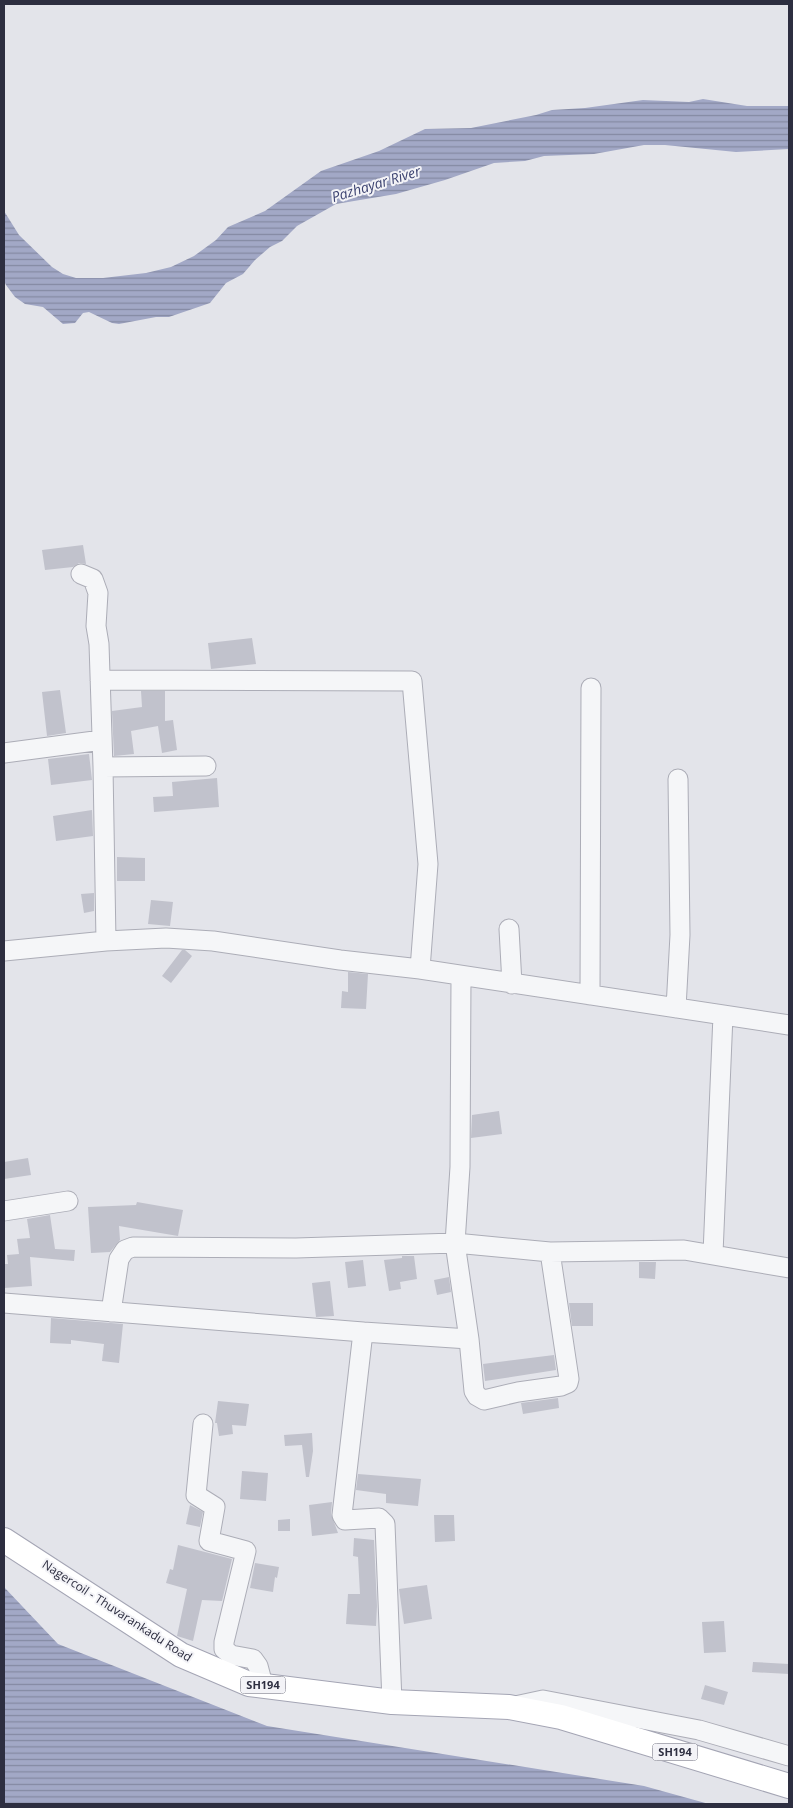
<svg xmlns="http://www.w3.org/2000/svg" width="793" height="1808" font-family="'Open Sans',sans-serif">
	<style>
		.water { fill: url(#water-rules) }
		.building { fill: #c1c2cc }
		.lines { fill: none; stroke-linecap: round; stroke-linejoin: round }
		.minor-casing { stroke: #acadb7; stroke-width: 21 }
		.major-casing { stroke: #a4a5b4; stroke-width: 26 }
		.minor { stroke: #f5f6f8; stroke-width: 19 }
		.major { stroke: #fff; stroke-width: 24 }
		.labels { text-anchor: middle; stroke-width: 4; stroke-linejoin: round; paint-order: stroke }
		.shield { fill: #f3f3f7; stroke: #686977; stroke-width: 1 }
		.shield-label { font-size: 11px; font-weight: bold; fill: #2d2e40 }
		.street-label { font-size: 12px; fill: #2d2e40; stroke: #f3f3f7 }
		.water-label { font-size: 14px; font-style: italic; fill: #3b4270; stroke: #f3f3f7 }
	</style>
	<defs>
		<pattern id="water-rules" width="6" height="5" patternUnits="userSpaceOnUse" patternTransform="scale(1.25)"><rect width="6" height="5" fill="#a2a8c6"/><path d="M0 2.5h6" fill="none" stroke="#8489a2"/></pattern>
	</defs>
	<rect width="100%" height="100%" fill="#e3e4ea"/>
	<path class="water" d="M703 99 747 106H789V149L736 152 665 145H644L594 154 544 156 525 161 494 163 445 180 396 194 336 204 297 226 282 241 270 247 255 260 243 274 226 283 210 303 169 317H156L119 324 112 323 89 312 83 313 75 323 63 324 43 307 25 304 15 297 6 285 4 281V211L19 235 52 267 63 274 76 278H103L146 273 171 267 194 256 216 240 228 227 265 211 321 171 379 151 425 129 471 128 536 115 552 110 585 108 643 100 689 102Z
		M4 1587 58 1644 267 1726 644 1786 709 1804H4Z"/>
	<path class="building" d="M83 545 86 564 79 563 73 567 45 570 42 550Z
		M252 638 256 664 211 669 208 643Z
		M60 690 66 733 47 736 42 692Z
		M141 691H165V721L173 720 177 750 162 753 158 726 131 731 134 754 114 756 112 711 142 707Z
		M89 754 92 780 51 785 48 759Z
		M217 778 219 807 154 812 153 797 173 796 172 782Z
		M92 810 93 836 56 841 53 816Z
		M117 857 145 858V881H117Z
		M94 893V911L84 913 81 894Z
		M151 900 173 902 170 926 148 924Z
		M182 950H185L192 956 171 983 162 976Z
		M348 972 368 974 366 1009 341 1008 342 991 348 992Z
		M499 1111 502 1134 471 1138 472 1115Z
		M28 1158 31 1175 4 1179V1162Z
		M137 1202 183 1210 178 1236 119 1226 120 1240 110 1252 91 1253 88 1207 136 1205Z
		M50 1215 55 1249 75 1250 74 1261 30 1257 32 1286 4 1288V1264H8L7 1255 19 1254 17 1239 30 1238 27 1219Z
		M402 1256H414L417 1279 400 1282 401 1289 389 1291 384 1260 402 1258Z
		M363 1260 366 1286 348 1288 345 1262Z
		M639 1262H656L655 1279 639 1278Z
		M449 1277 451 1292 437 1295 434 1280Z
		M330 1281 334 1316 316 1317 312 1283Z
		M569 1303H593V1326H572Z
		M51 1318 123 1324 119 1363 102 1361 104 1344 71 1340V1344L50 1343Z
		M554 1355 556 1370 485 1381 483 1364Z
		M558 1398 559 1408 523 1414 521 1403Z
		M218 1401 249 1404 246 1426 232 1425 233 1434 219 1436 217 1423H215Z
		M312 1433 313 1451 309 1477H306L302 1445 285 1446 284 1435Z
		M242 1471 268 1473 266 1501 240 1499Z
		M358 1474 421 1479 418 1506 386 1503V1494L356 1490Z
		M332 1502 331 1514 338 1533 312 1536 309 1505Z
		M190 1505 203 1512 200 1527 186 1524Z
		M434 1515H454L455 1541 435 1542Z
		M290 1519V1531H278V1520Z
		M354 1538 374 1540 377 1606 376 1626 346 1624 348 1594H360L358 1557 353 1556Z
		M178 1545 232 1559 222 1601 202 1600 193 1641 177 1636 187 1589 166 1583 170 1569 173 1570Z
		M255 1563 279 1567 277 1578 275 1577 273 1592 250 1588Z
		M427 1585 432 1619 404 1624 399 1589Z
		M724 1621 726 1652 704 1653 702 1622Z
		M753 1662 789 1664V1674L752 1672Z
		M705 1685 728 1692 724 1705 701 1699Z"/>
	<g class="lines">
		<defs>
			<path id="minor" d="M81 574 93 579 98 593 96 626 99 644 103 767 106 941
				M100 680 412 681 428 864 420 969
				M4 753 102 740
				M103 767 206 766
				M509 929 512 984
				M4 951 106 941 166 938 213 941 340 960 420 969 789 1025
				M461 977 460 1167 455 1243 469 1339 474 1391 477 1396 484 1400 518 1392 561 1386 568 1383 569 1379 550 1252
				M590 995 591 688
				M676 1008 680 935 678 779
				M4 1211 68 1201
				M713 1254 723 1015
				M4 1303 363 1332 469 1339
				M111 1312 119 1259 125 1250 133 1247 296 1248 455 1243 550 1252 684 1250 789 1268
				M363 1332 342 1515 345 1520 379 1518 385 1524 392 1702
				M203 1424 196 1495 215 1507 209 1541 246 1551 224 1642V1649L231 1655 253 1659 258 1666 263 1685
				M515 1706 543 1700 699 1730 789 1756"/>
			<path id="major" d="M4 1540 181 1655 249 1684 392 1702 509 1707 561 1717 789 1786"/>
		</defs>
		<use href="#minor" class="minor-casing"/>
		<use href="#major" class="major-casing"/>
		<use href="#minor" class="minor"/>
		<use href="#major" class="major"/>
	</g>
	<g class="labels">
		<g class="shield">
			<rect x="240.5" y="1676.5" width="45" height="17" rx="4"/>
			<rect x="652.5" y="1743.5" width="45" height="17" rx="4"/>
		</g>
		<g class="shield-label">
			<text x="263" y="1689">SH194</text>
			<text x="675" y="1756">SH194</text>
		</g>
		<g class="street-label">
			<text transform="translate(117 1611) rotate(33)" y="4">Nagercoil - Thuvarankadu Road</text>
		</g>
		<g class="water-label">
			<text transform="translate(376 184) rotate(-17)" y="5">Pazhayar River</text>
		</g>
	</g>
	<rect width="793" height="1808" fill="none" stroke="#2d2e40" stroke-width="10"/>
</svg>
